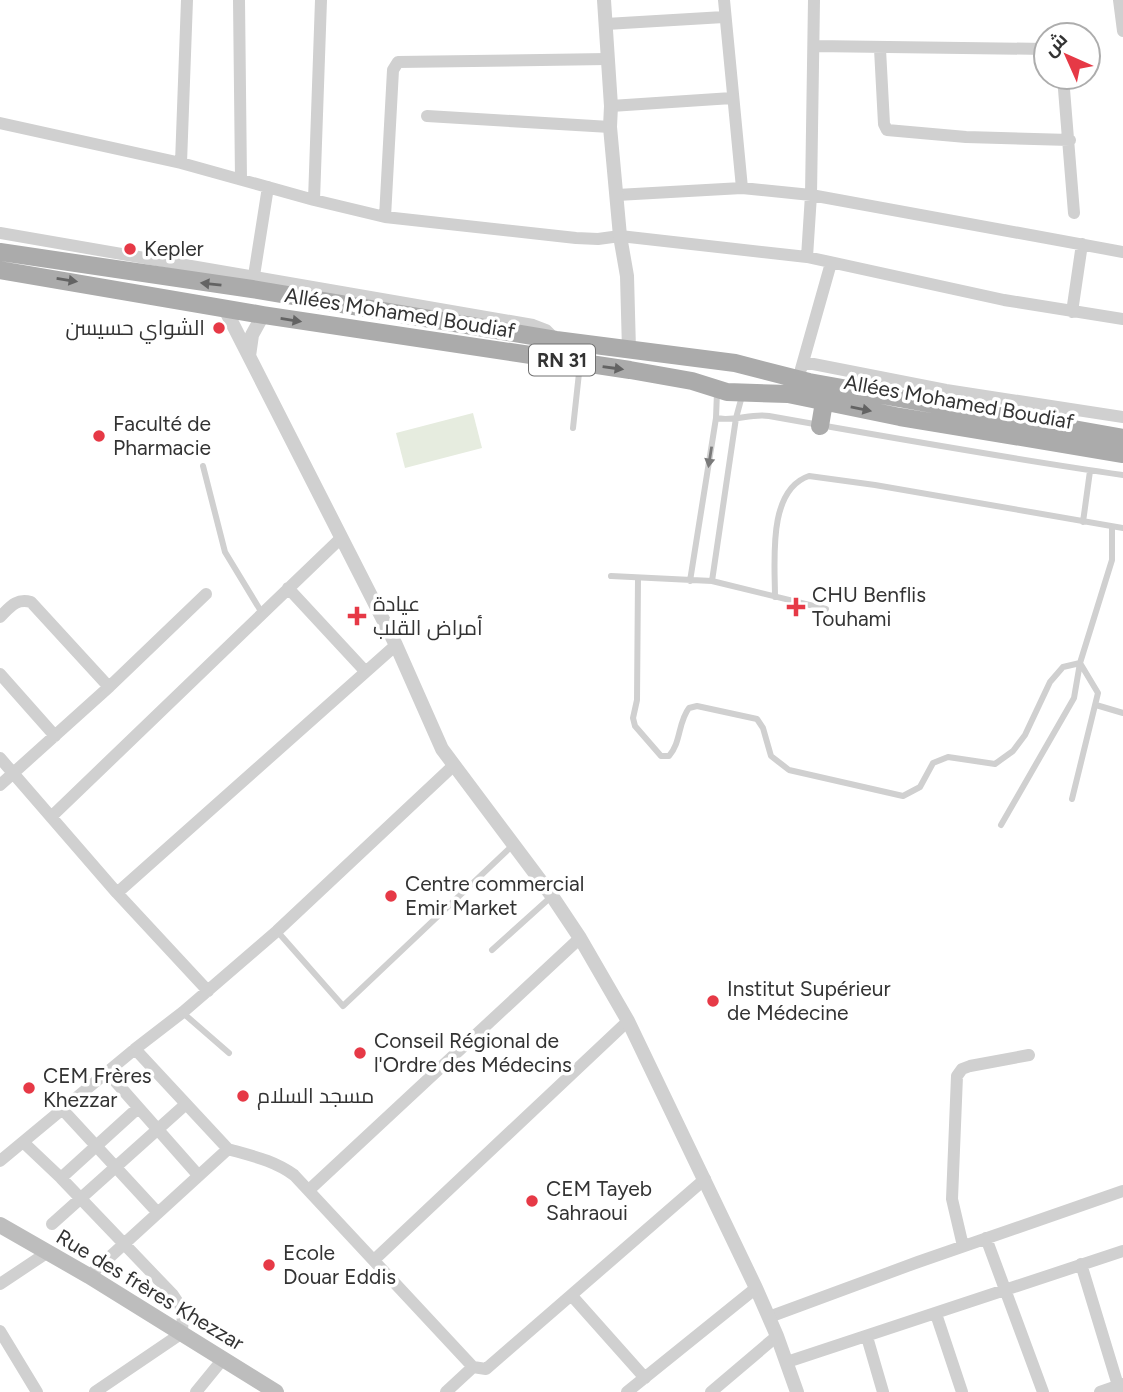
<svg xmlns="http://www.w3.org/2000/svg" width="1123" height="1392" font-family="Figtree,Cairo,sans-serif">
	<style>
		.green { fill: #e6ecdf }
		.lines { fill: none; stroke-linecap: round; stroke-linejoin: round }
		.service { stroke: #d0d0d0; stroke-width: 6 }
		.minor { stroke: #d0d0d0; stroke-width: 12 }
		.tertiary { stroke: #d0d0d0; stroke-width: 14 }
		.secondary { stroke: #bdbdbd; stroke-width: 16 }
		.primary { stroke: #ababab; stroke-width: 18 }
		.oneway { fill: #636363 }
		.oneway2 { fill: #7a7a7a }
		.poi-dot { fill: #e63946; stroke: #fff; stroke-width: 2.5 }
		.labels { text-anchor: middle; stroke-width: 7; stroke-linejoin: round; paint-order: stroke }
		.shield { fill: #fff; stroke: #707070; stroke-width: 2 }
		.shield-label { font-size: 19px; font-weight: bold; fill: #333 }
		.poi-label { font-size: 21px; fill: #333; stroke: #fff; text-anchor: start }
		.street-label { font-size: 21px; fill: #333; stroke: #fff }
	</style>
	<rect width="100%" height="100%" fill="#fff"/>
	<path class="green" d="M473 413 482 448 405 468 396 433Z"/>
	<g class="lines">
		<path class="service" d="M716 418C734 422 751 413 769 416 887 437 1005 458 1123 475
			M573 428 580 364
			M203 466 225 552 262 613
			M1083 522 1090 471
			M611 576 712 581 826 609
			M638 578 637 700 633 718 635 726 661 756H669C681 743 678 722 689 708L697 706 757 719 763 728 771 756 789 770 903 796 920 787 933 763 948 757 995 764 1013 751 1025 735 1050 682 1063 667 1080 663 1098 693 1072 799
			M690 581 716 418 717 392
			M712 581 736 418 742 396
			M775 597C775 562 767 490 809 476L875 485 1123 528
			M1096 705 1123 713
			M1001 825 1074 698 1080 663 1112 560V527
			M277 931 343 1006 513 845
			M492 950 552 896
			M183 1013 229 1053"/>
		<path class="minor" d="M239 0 241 179
			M724 0 742 188
			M1119 0 1123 31
			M606 24 724 17
			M814 46 1046 49
			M880 49 884 124 887 130 966 137 1070 140
			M1063 77 1074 213
			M611 106 732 98
			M427 116 610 127
			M0 123 181 163 314 200 385 217 576 238 598 239 620 236 807 257 1004 300 1123 319
			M181 163 187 0
			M617 195 742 188 811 195 1123 252
			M314 200 321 0
			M385 217 393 70 398 62 607 59
			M0 233 533 325 546 330 555 339
			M807 257 811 195 814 0
			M253 282 268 187
			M1072 312 1082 244
			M803 362 946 390 1123 417
			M801 369 831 263
			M288 588 365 671
			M0 617C10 607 16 598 31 602L109 687
			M0 674 55 736
			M0 758 117 893 208 991
			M0 785 109 687 206 594
			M51 817 341 538
			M117 893 396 645
			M135 1049 228 1149
			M107 1072 198 1175
			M62 1109 158 1213
			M23 1142 61 1178 173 1295 183 1310 182 1333 95 1392
			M0 1161 135 1049 183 1012 277 931 453 766
			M61 1178 138 1108
			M309 1190 580 938
			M52 1224 186 1104
			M986 1238 1043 1392
			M963 1246 952 1199 957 1076 962 1069 970 1066 1029 1055
			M374 1260 628 1021
			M1081 1264 1120 1392
			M89 1276 228 1149C252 1156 273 1160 294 1175L473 1367 486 1369 705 1179
			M0 1284 48 1252
			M572 1296 645 1378
			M936 1314 962 1392
			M769 1317 918 1262 1123 1191
			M0 1331 37 1392
			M867 1337 883 1392
			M787 1362 1123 1251
			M196 1392 223 1359
			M446 1392 473 1367
			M627 1392 756 1288
			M711 1392 777 1336
			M1100 1392 1123 1384"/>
		<path class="tertiary" d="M604 0 611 106 610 127 620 236 627 276 629 350
			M225 309 396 645 442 749 552 896 580 938 628 1021 756 1288 777 1336 797 1392
			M249 356 252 335 263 315"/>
		<path class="secondary" d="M0 1225 89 1276 276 1392"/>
		<path class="primary" d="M0 252 252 289 556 340 735 363 809 382 1123 438
			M0 270 263 315 630 370 692 381 727 392 788 394 900 417 1123 454
			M820 426 824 402"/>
	</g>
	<defs><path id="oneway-solid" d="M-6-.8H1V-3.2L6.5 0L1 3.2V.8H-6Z" transform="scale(1.75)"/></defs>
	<g class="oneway">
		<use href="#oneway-solid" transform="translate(67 280) rotate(9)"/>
		<use href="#oneway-solid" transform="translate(211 284) rotate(-174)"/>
		<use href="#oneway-solid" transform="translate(291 320) rotate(9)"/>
		<use href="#oneway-solid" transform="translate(613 368) rotate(8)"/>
		<use href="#oneway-solid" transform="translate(861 409) rotate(11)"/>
	</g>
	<use class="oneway2" href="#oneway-solid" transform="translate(710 457) rotate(99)"/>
	<g class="poi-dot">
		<circle cx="130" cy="249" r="7"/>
		<circle cx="219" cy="328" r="7"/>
		<circle cx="99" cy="436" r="7"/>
		<path d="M792.5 596.5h7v7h7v7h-7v7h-7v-7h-7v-7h7z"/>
		<path d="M353.5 605.5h7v7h7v7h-7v7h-7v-7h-7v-7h7z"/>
		<circle cx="391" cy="896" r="7"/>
		<circle cx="713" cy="1001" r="7"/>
		<circle cx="360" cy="1053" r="7"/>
		<circle cx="29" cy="1088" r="7"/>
		<circle cx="243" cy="1096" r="7"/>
		<circle cx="532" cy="1201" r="7"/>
		<circle cx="269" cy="1265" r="7"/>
	</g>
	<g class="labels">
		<rect class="shield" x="529" y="344.5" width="66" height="31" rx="5"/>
		<g class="shield-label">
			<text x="562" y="367">RN 31</text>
		</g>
		<g class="poi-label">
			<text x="144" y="256">Kepler</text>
			<text x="205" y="335" text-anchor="end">الشواي حسيسن</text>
			<text x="113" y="431">Faculté de<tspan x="113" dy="24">Pharmacie</tspan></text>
			<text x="812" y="602">CHU Benflis<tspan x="812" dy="24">Touhami</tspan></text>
			<text x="373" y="611">عيادة<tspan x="373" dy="24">أمراض القلب</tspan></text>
			<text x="405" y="891">Centre commercial<tspan x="405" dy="24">Emir Market</tspan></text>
			<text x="727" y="996">Institut Supérieur<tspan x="727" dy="24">de Médecine</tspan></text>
			<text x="374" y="1048">Conseil Régional de<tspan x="374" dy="24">l'Ordre des Médecins</tspan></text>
			<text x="43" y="1083">CEM Frères<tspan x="43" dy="24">Khezzar</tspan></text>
			<text x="257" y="1103">مسجد السلام</text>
			<text x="546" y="1196">CEM Tayeb<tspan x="546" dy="24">Sahraoui</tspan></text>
			<text x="283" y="1260">Ecole<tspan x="283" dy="24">Douar Eddis</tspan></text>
		</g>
		<g class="street-label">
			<text transform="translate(400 313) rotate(9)" y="7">Allées Mohamed Boudiaf</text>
			<text transform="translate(959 402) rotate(10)" y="7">Allées Mohamed Boudiaf</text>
			<text transform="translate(150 1290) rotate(31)" y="7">Rue des frères Khezzar</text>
		</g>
	</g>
	<g transform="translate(1067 56) rotate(315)"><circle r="33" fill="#ffffff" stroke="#adadad" stroke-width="2"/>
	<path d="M0-5L12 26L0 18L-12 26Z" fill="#e63946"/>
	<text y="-10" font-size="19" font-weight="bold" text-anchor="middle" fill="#333333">ش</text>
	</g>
</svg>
